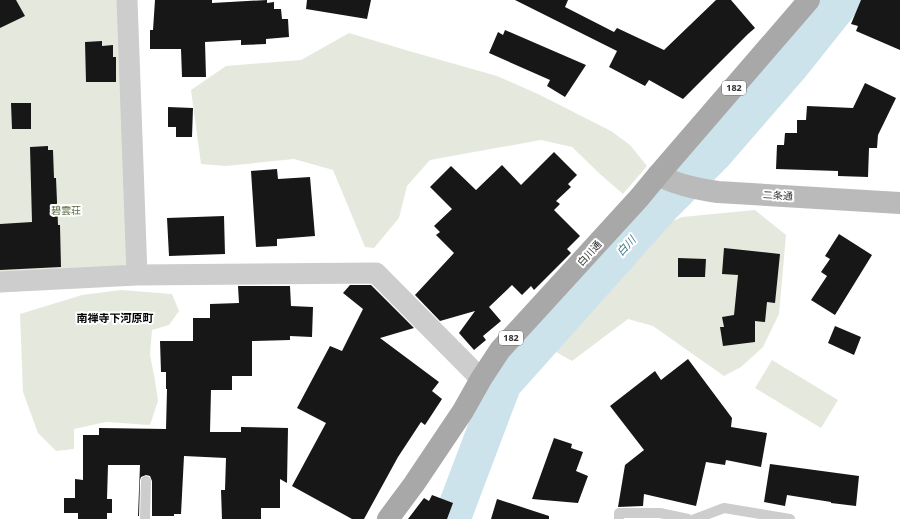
<svg xmlns="http://www.w3.org/2000/svg" width="900" height="519" font-family="'Noto Sans','Noto Sans JP',sans-serif">
	<style>
		.green { fill: #e5e9dd }
		.lines { fill: none; stroke-linecap: round; stroke-linejoin: round }
		.river { stroke: #cde3eb; stroke-width: 37 }
		.building { fill: #171717 }
		.lane { stroke: #cdcdcd; stroke-width: 10 }
		.street { stroke: #cdcdcd; stroke-width: 21 }
		.secondary { stroke: #bababa; stroke-width: 22 }
		.primary { stroke: #a8a8a8; stroke-width: 22 }
		.labels { text-anchor: middle; stroke-width: 4; stroke-linejoin: round; paint-order: stroke }
		.shield { fill: #fff; stroke: #6e6e6e; stroke-width: 1 }
		.shield-label { font-size: 9px; font-weight: bold; fill: #303030 }
		.street-label { font-size: 10px; fill: #303030; stroke: #fff }
		.park-label { font-size: 10px; fill: #596a40; stroke: #fff }
		.water-label { font-size: 11px; font-style: italic; fill: #437a8e; stroke: #fff }
		.neighbourhood-label { font-size: 11px; font-weight: bold; fill: #000; stroke: #fff }
	</style>
	<rect width="100%" height="100%" fill="#fff"/>
	<path class="green" d="M0 0H120L134 273 0 279Z
		M349 33 409 51 497 76 538 94 611 131 630 145 647 166 623 194 601 175 572 147 541 140 430 160 407 186 399 218 374 248 365 247 333 170 294 159 226 166 201 164 191 90 226 66 301 60Z
		M755 210 786 235 779 314 763 347 741 367 724 376 653 326 628 319 572 361 556 352 554 337 660 227 682 217Z
		M121 290 172 294 179 311 169 325 152 330 150 355 155 380 158 401 150 425 106 422 74 429V449L56 451 38 433 23 392 20 314 82 295Z
		M772 360 838 400 821 428 755 388Z"/>
	<g class="lines">
		<path class="river" d="M452 519 503 384 663 205 713 155 792 64 843 0"/>
	</g>
	<path class="building" d="M0 0H16L25 16 0 28Z
		M155 0H212V3L267 0V3L274 2V9H281L282 19H288L289 37 266 39V44L241 45V40L205 42 206 77H182L181 49H150V30H153Z
		M307 0H371L367 19 306 9Z
		M515 0H568L565 7 614 32 617 28 664 50 716 0H731L755 28 748 34 683 99 649 80 645 86 609 67 617 51Z
		M861 0H900V50L856 31 858 26 851 24Z
		M505 30 586 65 565 97 547 86 550 80 489 53 498 32 503 35Z
		M102 41V46L113 45V57H116V82H86L85 42Z
		M865 83 896 98 878 135 877 148H869L868 177 838 176V171L776 169 777 145H784L785 133H797V120H806L807 106 853 108Z
		M11 103H31V129H12Z
		M168 107 193 108 192 137H176V127H168Z
		M48 146V150H53L54 178H56L58 225H60L61 267 0 270V224L32 222 30 147Z
		M554 152 577 175 568 184 571 187 556 201 560 204 554 210 580 236 567 249 571 253 534 290 531 286 522 295 512 285 489 307 501 321 483 336 486 340 474 350 459 333 475 311 440 321 415 295 454 253 436 235 440 232 434 226 452 209 430 187 451 166 476 190 502 165 521 185Z
		M277 169 278 179 310 177 315 236 277 239V246L256 247 251 171Z
		M224 216 225 254 169 256 167 218Z
		M839 234 872 255 835 315 811 300 827 276 821 272 830 259 825 256Z
		M724 248 780 254 775 303 767 302 765 322 755 321V342L723 346 720 327H724L722 317 734 315 738 275 722 274Z
		M678 258 706 259 705 277H678Z
		M350 285H371L414 328 380 338 439 382 432 391 442 399 425 425 421 422 398 457 364 519H352L292 486 326 423 297 408 330 346 342 351 363 309 343 293Z
		M238 286H290L291 306 313 307 312 337 290 336V340L252 341V376H232V390H211L210 432H241V427L288 428 287 483 280 479V508H261V519H222L221 490H225L226 458 184 456 181 514H174V516H152V481L150 476 146 475 141 477 140 480 139 516H138L140 465H108L107 499H112V513H107V519H78V513H64V498H75V479L83 480V435H99V428L166 429 167 389H166V372H161L160 341H193V318H210V304L239 303Z
		M835 326 861 337 854 355 828 343Z
		M688 359 732 418 731 427 767 433 761 467 726 460 725 465 706 462 696 506 644 494 643 506 618 507 625 465 644 450 610 406 655 371 661 380Z
		M554 438 572 444 571 448 583 452 576 471 588 476 578 503 532 499Z
		M770 464 859 476 856 506 831 503V502L787 495 785 506 764 502Z
		M432 495 453 503 447 519H408L424 498 429 501Z
		M497 499 549 516V519H491Z"/>
	<g class="lines">
		<path class="lane" d="M145 519 146 481
			M619 519V513H660L688 519
			M695 519 724 508 790 519"/>
		<path class="street" d="M137 275 376 273 481 379
			M0 282 137 275 127 0"/>
		<path class="secondary" d="M658 175C677 185 696 189 718 192L900 203"/>
		<path class="primary" d="M388 519 414 484 463 411 481 379 500 350 639 198 658 175 809 0"/>
	</g>
	<g class="labels">
		<g class="shield">
			<rect x="722" y="81" width="24" height="14" rx="3"/>
			<rect x="499" y="331" width="24" height="14" rx="3"/>
		</g>
		<g class="shield-label">
			<text x="734" y="91">182</text>
			<text x="511" y="341">182</text>
		</g>
		<g class="street-label">
			<text transform="translate(778 195) rotate(3)" y="4">二条通</text>
			<text transform="translate(589 253) rotate(-47)" y="4">白川通</text>
		</g>
		<g class="park-label">
			<text x="66" y="214">碧雲荘</text>
		</g>
		<g class="water-label">
			<text transform="translate(626 246) rotate(-48)" y="4">白川</text>
		</g>
		<g class="neighbourhood-label">
			<text x="115" y="322">南禅寺下河原町</text>
		</g>
	</g>
</svg>
